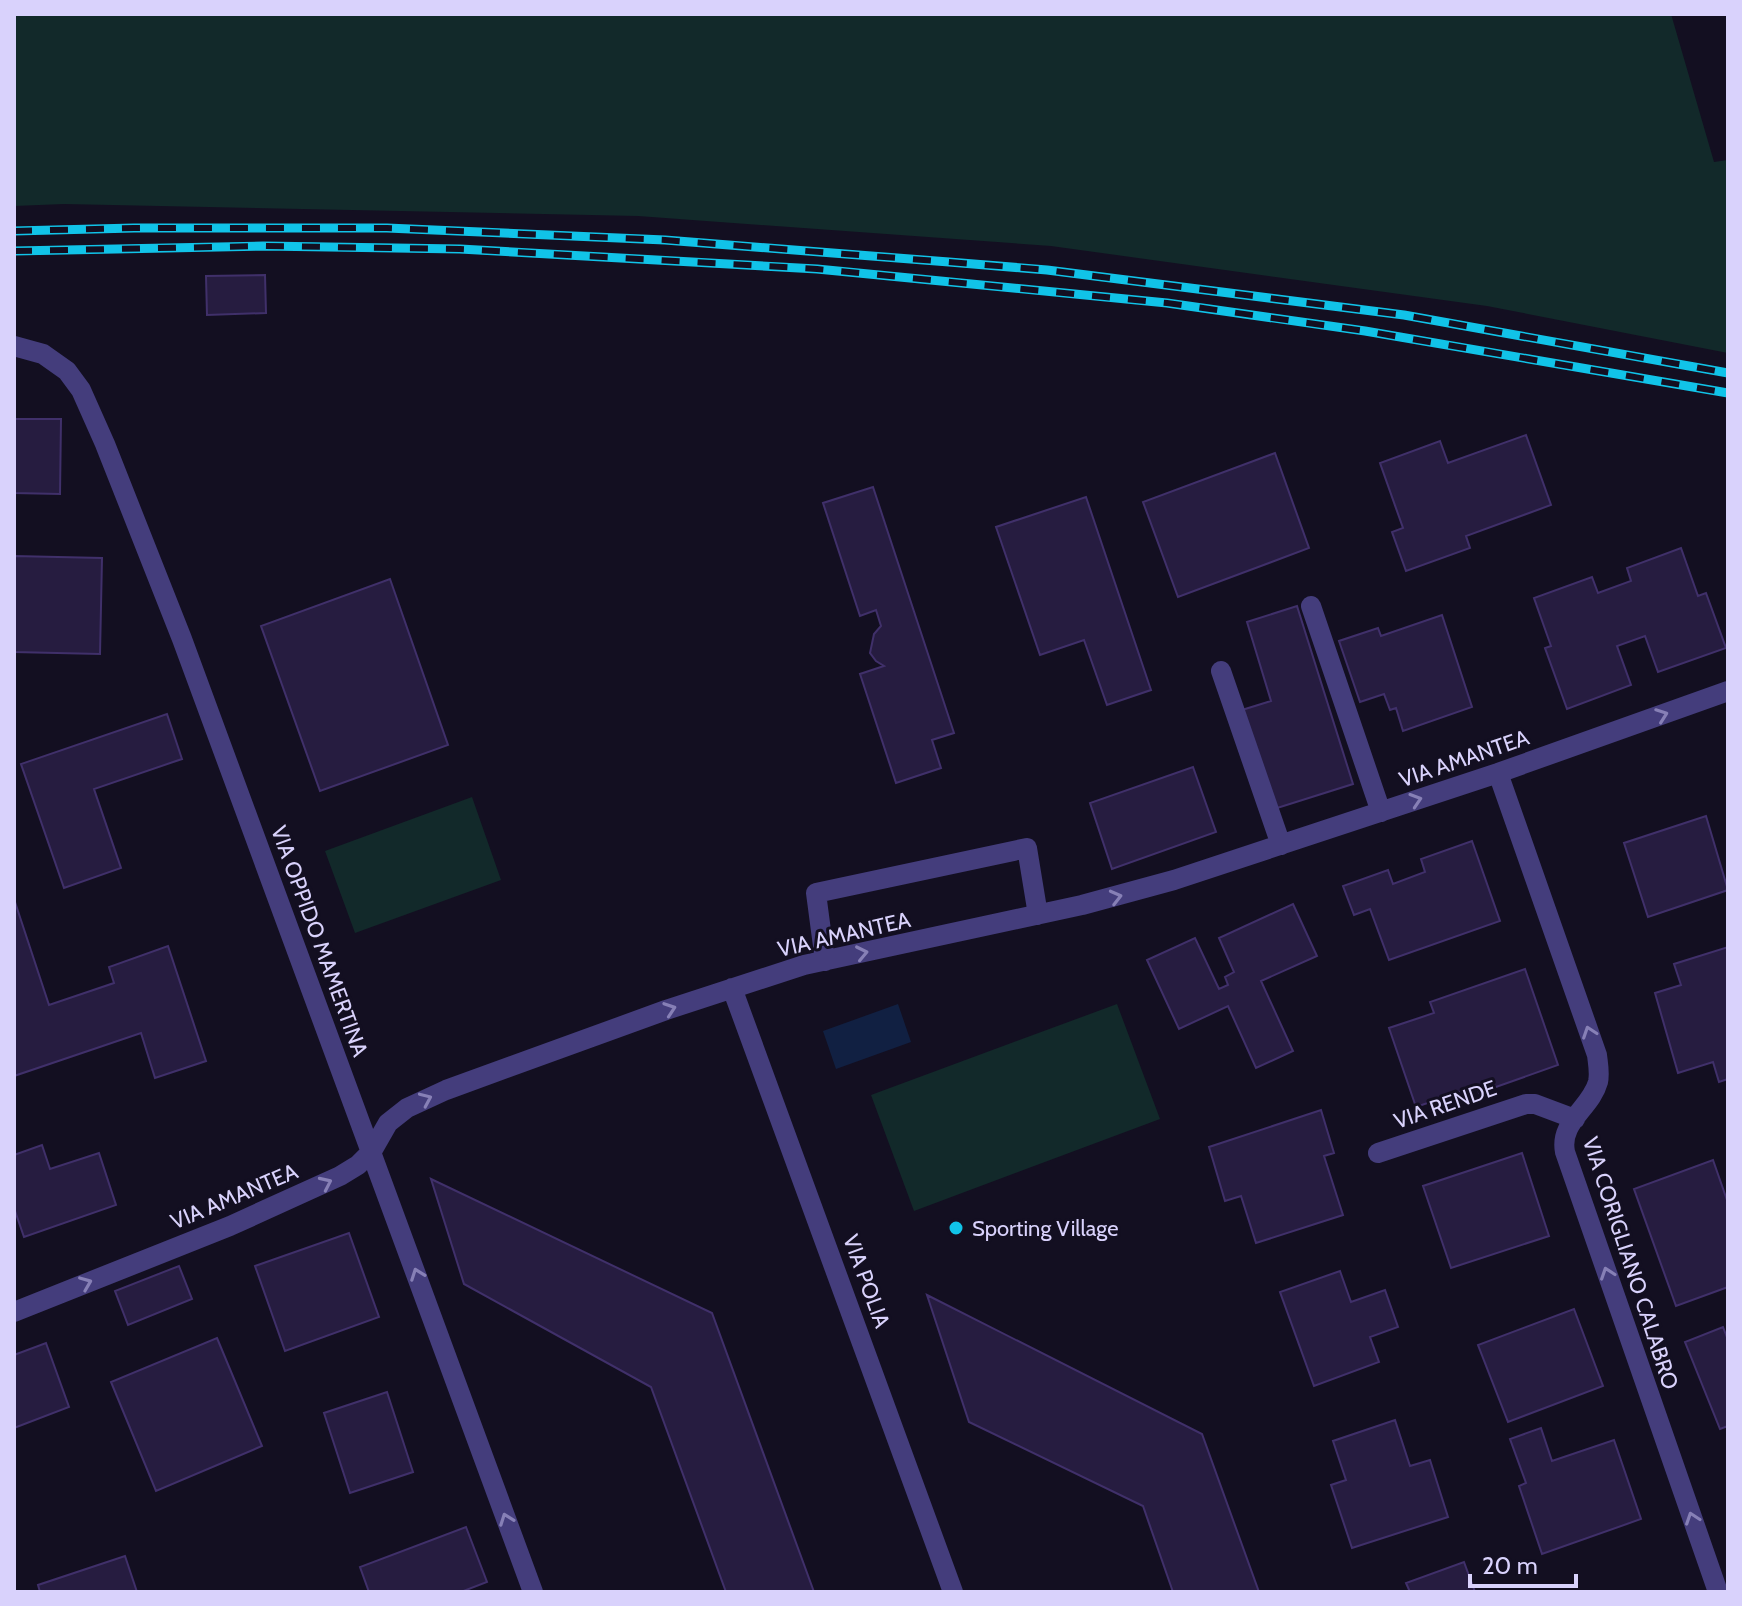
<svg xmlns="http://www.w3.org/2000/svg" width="1742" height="1606" font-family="Cabin,sans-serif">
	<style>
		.green { fill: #12292a }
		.water { fill: #112042 }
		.building { fill: #261c40; stroke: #40306a; stroke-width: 2 }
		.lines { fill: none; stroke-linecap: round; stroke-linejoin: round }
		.minor { stroke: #443d7c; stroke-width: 20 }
		.rail-casing { stroke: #11c3e8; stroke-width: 9 }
		.rail { stroke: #130f21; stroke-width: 6; stroke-dasharray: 18; stroke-linecap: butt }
		.oneway { stroke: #8780b6 }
		.poi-dot { fill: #11c3e8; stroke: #130f21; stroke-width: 3 }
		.labels { text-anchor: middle; stroke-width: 6; stroke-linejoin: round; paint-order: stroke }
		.street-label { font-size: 22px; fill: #d9d2fc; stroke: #130f21 }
		.poi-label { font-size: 22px; fill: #d9d2fc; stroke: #130f21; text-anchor: start }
	</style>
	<rect width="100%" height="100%" fill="#130f21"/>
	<path class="green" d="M14 14H1671L1714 162 1728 160V353L1487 306 1051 246 638 216 64 204 14 206Z
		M472 797 501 880 355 933 325 851Z
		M1117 1004 1160 1119 914 1211 871 1095Z"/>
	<path class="water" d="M898 1004 911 1042 836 1069 823 1031Z"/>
	<path class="building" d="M265 275 266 313 207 315 206 276Z
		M14 419H61L60 494 14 493Z
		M1526 435 1551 505 1466 536 1470 548 1406 571 1392 532 1403 528 1380 463 1440 441 1448 463Z
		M1275 453 1309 548 1178 597 1143 502Z
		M873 487 954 733 932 740 941 768 896 783 860 674 884 666 876 661 870 653 874 634 881 626 876 610 860 616 823 503Z
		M1086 497 1151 690 1107 705 1084 640 1040 655 996 527Z
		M1681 548 1698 596 1706 593 1726 648 1658 672 1645 636 1617 646 1631 685 1567 709 1545 648 1551 646 1534 598 1592 577 1598 593 1631 581 1627 568Z
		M14 556 102 558 100 654 14 652Z
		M390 579 448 745 320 791 261 626Z
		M1297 606 1353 784 1274 809 1242 710 1271 701 1247 622Z
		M1442 615 1472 707 1403 731 1396 708 1390 710 1384 694 1360 702 1339 641 1378 628 1381 636Z
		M167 714 182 759 94 789 121 868 64 888 21 764Z
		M1193 767 1216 832 1112 869 1090 803Z
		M1706 816 1728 890 1648 917 1624 843Z
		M1472 841 1500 921 1389 960 1370 909 1354 915 1343 886 1388 870 1393 884 1425 872 1421 859Z
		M14 899 49 1005 114 983 109 967 168 946 206 1061 155 1078 141 1033 14 1076Z
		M1293 904 1317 956 1261 981 1293 1051 1256 1068 1228 1006 1179 1029 1147 960 1195 938 1219 989 1228 985 1225 977 1234 972 1219 938Z
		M1728 947V1079L1719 1082 1713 1062 1678 1073 1655 993 1681 985 1674 964Z
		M1525 969 1558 1065 1479 1093 1477 1086 1416 1107 1389 1028 1434 1013 1430 1002Z
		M1321 1110 1334 1153 1324 1156 1343 1215 1256 1243 1241 1196 1225 1201 1209 1147Z
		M42 1145 50 1169 99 1153 116 1205 24 1237 14 1208V1155Z
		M1522 1153 1549 1236 1451 1268 1423 1186Z
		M1713 1160 1728 1203V1287L1676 1306 1634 1189Z
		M431 1179 712 1313 814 1592H726L651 1387 464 1284Z
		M349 1233 379 1317 285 1351 255 1266Z
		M179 1266 192 1299 128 1325 115 1291Z
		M1340 1271 1351 1302 1385 1290 1398 1327 1370 1337 1379 1362 1314 1386 1280 1292Z
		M927 1295 1202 1434 1259 1592H1173L1143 1506 969 1422Z
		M1574 1309 1603 1386 1508 1422 1478 1345Z
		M1723 1327 1728 1340V1426L1720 1429 1685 1342Z
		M217 1338 262 1446 156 1491 111 1382Z
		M46 1343 69 1407 14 1428V1355Z
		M387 1392 413 1472 350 1493 324 1413Z
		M1395 1420 1410 1466 1430 1460 1448 1517 1352 1548 1331 1485 1346 1480 1333 1441Z
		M1541 1428 1552 1461 1614 1440 1641 1519 1542 1554 1519 1486 1526 1483 1510 1439Z
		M466 1527 487 1582 461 1592H369L360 1567Z
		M125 1556 137 1592H40L38 1585Z
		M1464 1562 1475 1592H1410L1406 1583Z"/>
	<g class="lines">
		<path class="minor" d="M14 346 43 354 67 371 81 390 105 444 182 639 533 1592
			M1311 606 1381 812
			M1221 671 1281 845
			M1498 773 1597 1055C1598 1064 1600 1073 1598 1082 1591 1108 1559 1122 1565 1152L1718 1592
			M825 961 816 893 1027 848 1038 915
			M732 988 953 1592
			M1378 1153 1526 1104H1535L1575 1119
			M14 1312 230 1226 340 1176 358 1165 372 1151 388 1123 407 1108 446 1090 666 1010 804 965 1082 905 1174 880 1498 773 1728 691"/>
		<defs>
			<path id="rail" d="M14 231 134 228H387L665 240 949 262 1047 270 1404 315 1728 373
				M14 251 263 246 460 249 817 269 1167 303 1365 331 1728 393"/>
		</defs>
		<use href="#rail" class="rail-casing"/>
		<use href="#rail" class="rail"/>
	</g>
	<defs><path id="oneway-chevron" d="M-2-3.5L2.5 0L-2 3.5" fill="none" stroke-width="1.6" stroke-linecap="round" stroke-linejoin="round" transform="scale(2)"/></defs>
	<g class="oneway">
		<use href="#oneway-chevron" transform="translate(1662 715) rotate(-20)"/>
		<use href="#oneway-chevron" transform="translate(1416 800) rotate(-18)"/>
		<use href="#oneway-chevron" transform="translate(1116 897) rotate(-14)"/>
		<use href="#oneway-chevron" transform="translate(862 953) rotate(-12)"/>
		<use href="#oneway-chevron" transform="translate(670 1009) rotate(-19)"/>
		<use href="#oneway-chevron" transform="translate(1589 1032) rotate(-109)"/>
		<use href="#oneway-chevron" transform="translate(426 1099) rotate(-24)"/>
		<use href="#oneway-chevron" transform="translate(326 1183) rotate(-25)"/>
		<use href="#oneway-chevron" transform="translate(1607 1273) rotate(-109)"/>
		<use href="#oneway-chevron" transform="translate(417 1274) rotate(-110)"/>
		<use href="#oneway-chevron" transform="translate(86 1283) rotate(-22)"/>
		<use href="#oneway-chevron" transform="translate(1692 1518) rotate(-109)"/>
		<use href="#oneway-chevron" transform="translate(506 1519) rotate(-110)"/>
	</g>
	<circle class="poi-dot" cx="956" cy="1228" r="8"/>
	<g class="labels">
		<g class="street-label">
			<text transform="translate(1464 758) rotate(-19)" y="8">VIA AMANTEA</text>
			<text transform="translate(844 934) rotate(-13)" y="8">VIA AMANTEA</text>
			<text transform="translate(320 941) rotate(70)" y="8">VIA OPPIDO MAMERTINA</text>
			<text transform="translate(1445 1104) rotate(-19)" y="8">VIA RENDE</text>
			<text transform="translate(234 1196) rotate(-23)" y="8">VIA AMANTEA</text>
			<text transform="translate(1631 1263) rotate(72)" y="8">VIA CORIGLIANO CALABRO</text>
			<text transform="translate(867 1281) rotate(70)" y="8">VIA POLIA</text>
		</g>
		<g class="poi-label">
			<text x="972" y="1236">Sporting Village</text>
		</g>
	</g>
	<rect width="1742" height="1606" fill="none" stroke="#d9d2fc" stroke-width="32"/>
	<path d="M1470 1574v12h106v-12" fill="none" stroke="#d9d2fc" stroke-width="4"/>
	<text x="1482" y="1574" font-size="24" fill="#d9d2fc" stroke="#130f21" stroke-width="6" paint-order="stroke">20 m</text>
</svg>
